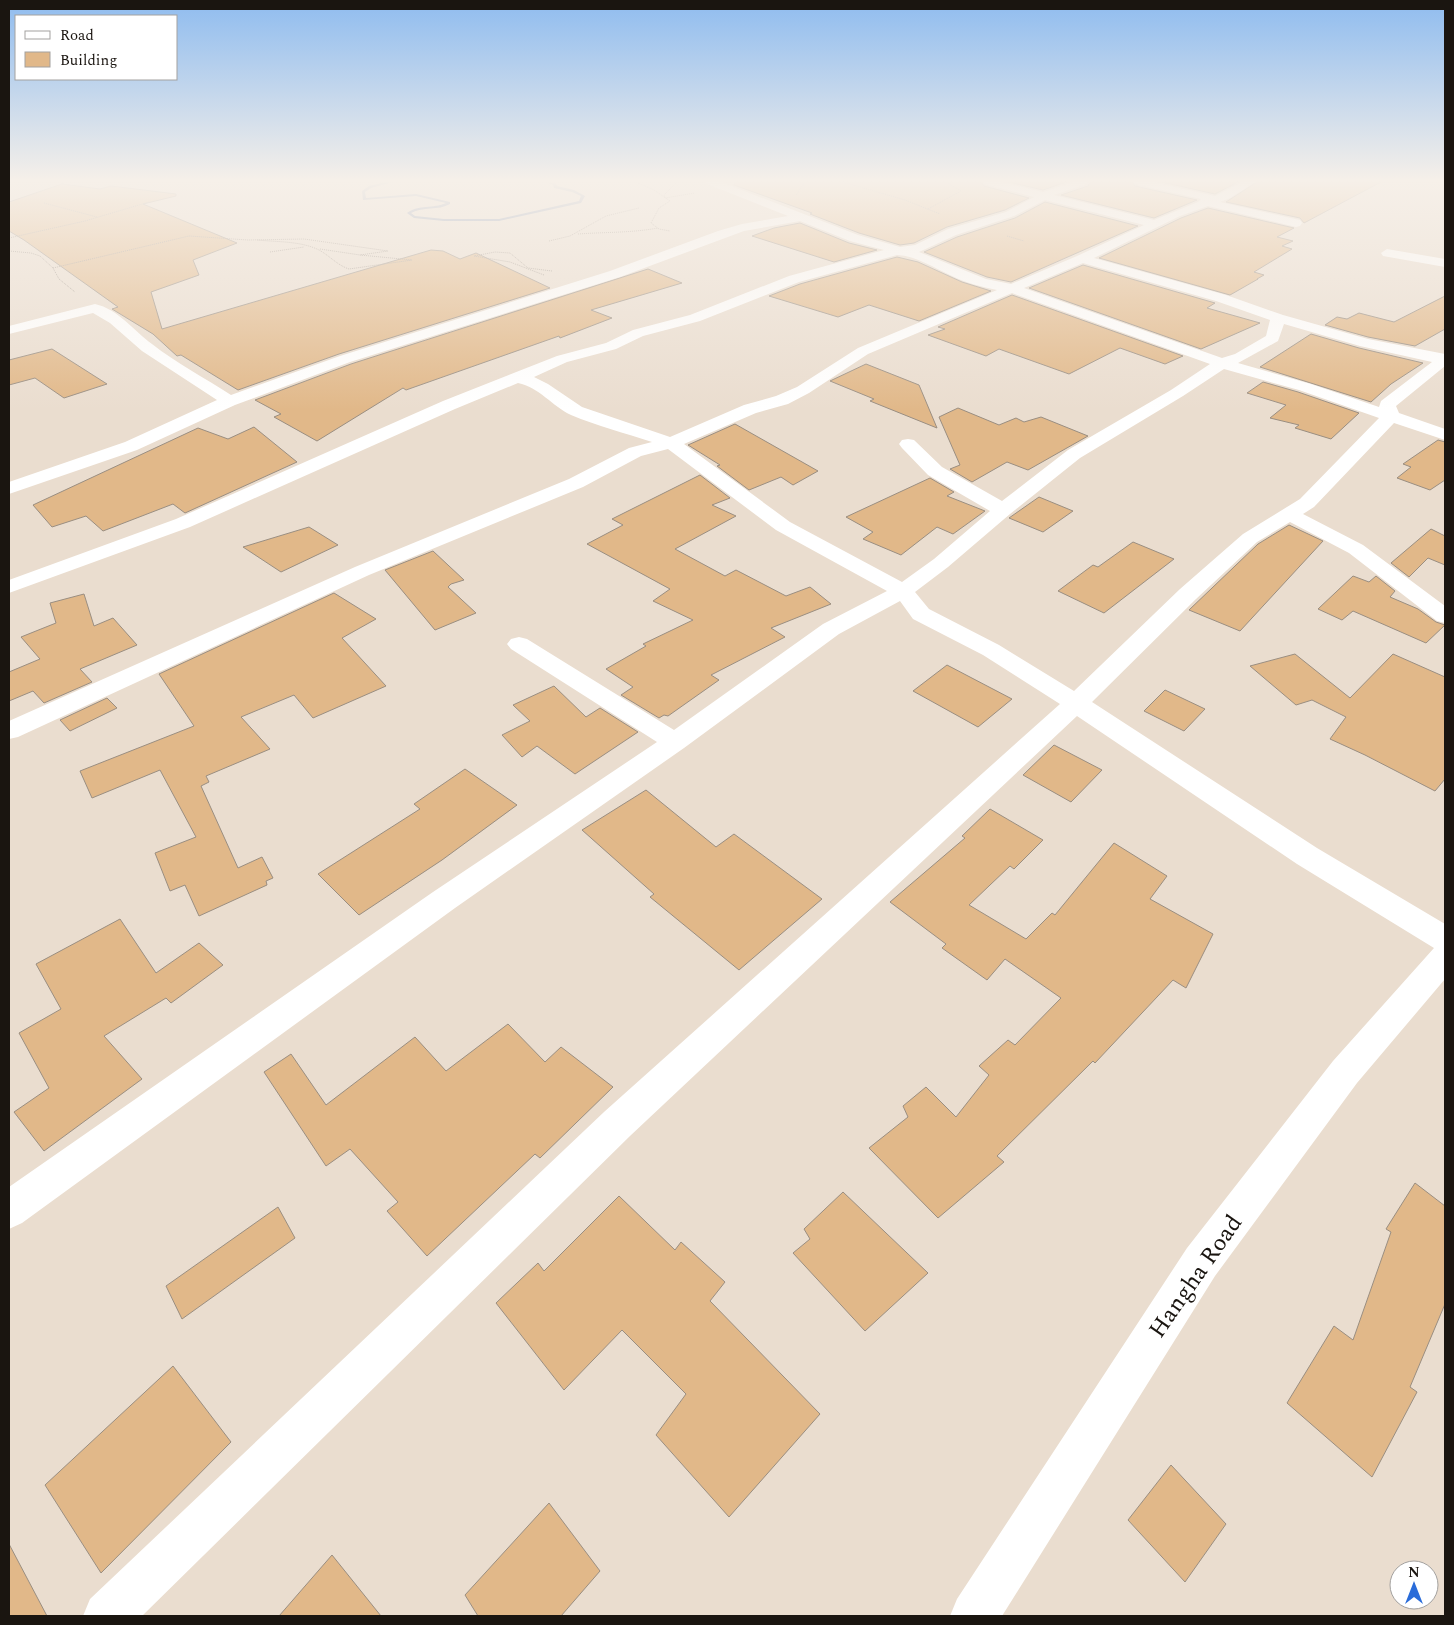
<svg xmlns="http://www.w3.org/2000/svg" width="1454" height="1625" font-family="Spectral,serif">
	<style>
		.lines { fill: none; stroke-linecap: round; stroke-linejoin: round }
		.stream { fill: #7e92b3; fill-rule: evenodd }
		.building { fill: #e1b889; stroke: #9a8e81 }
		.path { stroke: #9f948a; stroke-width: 1; stroke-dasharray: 1 1; stroke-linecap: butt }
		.minor { fill: #fff; fill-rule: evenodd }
		.highway { fill: #fff; fill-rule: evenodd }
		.labels { text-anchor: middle; stroke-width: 4.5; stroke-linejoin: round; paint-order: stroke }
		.near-street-label { font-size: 24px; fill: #1a1510; stroke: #fff }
	</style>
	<rect width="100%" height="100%" fill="#eaddcf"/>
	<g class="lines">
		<path class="stream" d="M386 182H392L371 188 365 192 366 198 416 194 450 202V204C438 211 423 206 411 213L415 216 444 219H499L579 201 581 196 572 192 554 188 553 185 547 182 556 184 557 186 574 190 585 196 581 203 499 221H444L414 218 407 213C419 204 433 209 446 203L416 196 363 200 362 191 369 186Z"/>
	</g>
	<path class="building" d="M735 182H981L984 186 1029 198 1005 210 947 227 914 243 900 245 859 233 810 214 812 213 734 185Z
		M1009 182H1066L1043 190Z
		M1090 182H1132L1135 186 1197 200 1154 218 1061 195 1088 186Z
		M1162 182H1238L1215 194Z
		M1257 182H1381L1304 223 1300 218 1226 202Z
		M62 184 100 189 111 186 176 194V196L143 204 237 243 193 260 199 275 151 292 162 329 431 250 443 251 460 259 476 253 550 288 339 354 238 390 181 355 177 356 153 334 112 309 118 307 24 240 9 231V202Z
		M1045 202 1138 226 1011 282 987 277 924 252 957 237 1015 218Z
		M1208 208 1294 228 1277 237 1293 241 1282 246 1292 249 1254 272 1264 275 1257 279H1258L1230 295 1099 258 1181 218Z
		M800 223 849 243 877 250 834 262 752 236 774 228Z
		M897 257 918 262 962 282 991 291 919 321 869 305 838 317 769 296 800 284Z
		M1083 265 1215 303 1207 308 1260 323 1201 349 1029 288Z
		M648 269 682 283 591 310 612 318 560 338 559 336 406 390 403 388 317 441 274 417 281 414 255 400 351 364Z
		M1012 295 1183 356 1165 364 1120 348 1069 374 999 349 986 356 928 335 945 329 938 327Z
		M1445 296V329L1415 346 1368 337 1325 325 1337 317 1347 319 1359 313 1394 322Z
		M1311 334 1359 348 1423 363 1391 384 1371 402 1260 367Z
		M52 349 107 384 64 398 35 378 9 385V360Z
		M866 364 919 385 937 428 870 401 874 399 830 381Z
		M1263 382 1298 392 1359 413 1331 439 1295 428 1299 425 1270 418 1286 405 1247 393Z
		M958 408 999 425 1016 418 1024 422 1041 417 1088 436 1028 470 1007 462 972 482 950 469 960 465 939 417Z
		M735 424 818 471 793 485 781 477 749 490 717 466 720 465 688 445Z
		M254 427 297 462 185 513 173 504 103 531 86 516 52 527 33 505 198 428 228 439Z
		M1438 440 1445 442V480L1430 490 1397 478 1411 467 1403 464Z
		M700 475 730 498 712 505 736 516 675 549 725 576 736 570 786 596 810 587 831 604 771 628 785 637 711 675 719 680 668 716 664 715 659 718 621 695 633 687 606 669 646 646 643 644 693 620 653 601 670 589 587 544 623 525 612 519Z
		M930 478 954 492 947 496 985 511 953 534 937 527 901 555 863 539 873 532 846 517Z
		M1039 497 1073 511 1043 532 1009 518Z
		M1289 525 1323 541 1240 631 1189 610 1258 544Z
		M309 527 338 545 281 572 243 547Z
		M1431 529 1445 536V565L1428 558 1409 577 1391 563Z
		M1133 542 1174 559 1104 613 1058 591 1093 565 1098 567Z
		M433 551 464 580 451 584 448 587 476 613 435 630 385 570Z
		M1353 576 1369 582 1376 576 1395 591 1390 597 1418 609 1436 622 1445 625 1426 643 1353 611 1342 620 1318 609Z
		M334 593 376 619 342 638 386 686 313 718 294 695 241 717 270 749 206 776 209 782 201 786 238 868 262 857 273 878 266 881 267 885 199 916 185 885 170 891 155 853 196 837 160 770 92 798 80 771 194 726 159 674Z
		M84 594 94 626 113 618 137 645 80 669 92 682 44 703 33 691 9 701V672L40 659 21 637 56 623 50 603Z
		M1295 654 1350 698 1393 654 1445 677V779L1435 791 1365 755 1330 739 1346 717 1312 700 1296 705 1250 666Z
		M947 665 968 676 1012 699 978 727 913 691Z
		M554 686 586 717 600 708 638 732 575 774 537 746 522 757 502 735 530 721 513 705Z
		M1165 690 1205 709 1184 731 1144 711Z
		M107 698 117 708 70 731 60 720Z
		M1054 745 1102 770 1071 802 1023 775Z
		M465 769 517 805 442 860 359 915 318 874 420 809 414 804Z
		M646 790 716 847 734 834 822 899 739 970 650 897 654 894 582 830Z
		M990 809 1043 840 1014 869 1010 866 969 905 1026 939 1052 913 1055 915 1114 843 1167 876 1150 899 1213 934 1186 988 1173 980 1095 1063 1093 1061 997 1156 1004 1162 938 1218 869 1148 908 1117 903 1106 926 1087 956 1117 989 1075 979 1066 1008 1040 1015 1045 1061 998 1005 959 987 980 942 948 946 944 890 902 965 838 962 836Z
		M120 919 156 973 199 943 223 965 171 1003 166 998 104 1036 142 1079 44 1151 14 1112 49 1088 19 1033 61 1009 36 964Z
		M508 1024 545 1062 561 1047 613 1087 540 1158 535 1154 427 1256 387 1211 398 1202 350 1149 326 1166 264 1072 291 1054 326 1105 415 1037 446 1071Z
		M1415 1183 1445 1206V1304L1410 1387 1417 1392 1372 1477 1287 1403 1334 1326 1353 1340 1391 1232 1386 1229Z
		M843 1192 928 1273 865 1331 793 1253 810 1239 804 1229Z
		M619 1196 675 1250 681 1242 725 1282 710 1301 820 1414 729 1517 656 1435 686 1394 622 1330 564 1390 496 1303 538 1263 544 1271Z
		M278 1207 295 1238 182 1319 166 1286Z
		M173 1366 231 1442 101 1573 45 1485Z
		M1171 1465 1226 1524 1185 1582 1128 1520Z
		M549 1503 600 1571 561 1616H478L465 1595Z
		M9 1544 47 1616H9Z
		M332 1555 381 1616H279Z"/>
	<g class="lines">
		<path class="path" d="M636 182 654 190 670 201 659 208 651 223 659 229 670 231
			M677 182 664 195 665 198 695 193
			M843 182 905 200 940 214
			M796 195 805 182
			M44 203 97 217
			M928 209 961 191 946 182
			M578 234C605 232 631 233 658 228
			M1007 236 1024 241
			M9 238 85 221 149 202
			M549 241 570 236 606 216 639 208
			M320 249 360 255
			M9 251 31 253 40 256 53 268 59 279 75 292
			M270 252 304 247
			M53 268 189 236 248 240 304 239 388 251 360 255 412 260 349 269C337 265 330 256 319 250 301 241 277 242 257 240
			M544 275 510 262 474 256 495 252 510 253 528 268 552 271"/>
		<path class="minor" d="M706 182H721L858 235 900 247 915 245 948 229 1006 212 1034 197 984 184 983 182H1001L1043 192 1072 182H1088L1087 184 1054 195 1154 220 1198 202 1201 199 1135 184 1134 182H1153L1215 196 1242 182H1255L1230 198 1220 202 1300 220 1302 223 1300 226 1296 227 1208 206 1180 216 1094 258 1226 295 1283 315 1368 339 1445 354V366L1396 406 1399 413 1445 429V440L1394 423 1314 507 1303 514 1363 545 1445 606V623L1437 621 1349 553 1290 522 1257 542 1196 599 1092 702 1317 848 1445 924V952L1434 948 1297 864 1077 716 630 1136 142 1616H83L90 1599 604 1112 1060 704 983 655 913 619 900 601 839 634 684 748 455 908 22 1223 9 1229V1187L433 892 657 742 511 649 507 644 511 639 519 637 527 639 674 730 823 624 887 591 776 530 668 449 641 456 583 487 369 575 18 737 9 739V721L355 567 569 479 629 448 652 442C625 433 597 426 571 415 552 406 539 387 518 383L455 409 190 527 9 593V580L176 519 443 401 557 356 606 343 633 330 690 315 789 276 884 250 850 241 800 221 744 231 620 277 350 362 235 405 137 450 9 494V482L125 442 217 400 142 351 110 323 93 313 9 334V326L95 304C118 309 134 331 152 344 176 363 205 378 231 395L340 356 610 271 718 231 742 224 788 216 707 184ZM1045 200 1144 225 1077 256 1011 284 986 279 919 252 956 235 1014 216ZM897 255C917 256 934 268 952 276 966 283 982 287 997 290L858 348 797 387 776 396 744 405 670 437 582 407 548 384 534 377 567 362 616 349 643 336 700 321 799 282ZM1083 263 1216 301 1270 320 1266 336 1235 354 1222 358 1024 288ZM1012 293 1210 364 1171 390 1068 450 1002 501 942 467 914 440 908 439 902 440 899 444 902 448 928 475 990 511 934 559 902 582 790 522 684 444 756 413 788 404 809 393 868 354ZM1284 324 1360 346 1432 362 1381 401 1379 407 1311 384 1238 363 1278 341ZM1224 369 1299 390 1379 418 1300 499 1243 534 1180 589 1074 691 999 645 929 609 915 592 948 567 1010 514 1080 458 1183 396Z
			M1387 249 1445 259V267L1383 256 1381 253Z"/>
		<path class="highway" d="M1445 944V979L1357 1083 1215 1276 1002 1616H950L957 1599 1187 1248 1333 1061 1434 948Z"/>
	</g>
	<linearGradient id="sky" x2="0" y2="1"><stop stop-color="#8fbcef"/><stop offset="0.44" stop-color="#f6f0e9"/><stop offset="1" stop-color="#f6f0e9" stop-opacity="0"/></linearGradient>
	<rect width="1454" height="410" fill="url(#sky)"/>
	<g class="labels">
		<g class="near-street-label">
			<text transform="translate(1195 1276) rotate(-55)" y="8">Hangha Road</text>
		</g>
	</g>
	<rect width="1454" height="1625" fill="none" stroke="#1a1510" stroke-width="20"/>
	<rect x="15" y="15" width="162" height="65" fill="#ffffff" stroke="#a3a19f"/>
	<rect x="25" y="31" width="25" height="8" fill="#ffffff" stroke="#a3a19f"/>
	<text x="60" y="40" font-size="15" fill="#1a1510">Road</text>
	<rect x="25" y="52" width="25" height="15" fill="#e1b889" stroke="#a3a19f"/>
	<text x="60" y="65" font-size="15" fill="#1a1510">Building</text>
	<g transform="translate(1414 1585)"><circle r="24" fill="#ffffff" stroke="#a3a19f"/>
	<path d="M0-4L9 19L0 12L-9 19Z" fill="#2a6cd9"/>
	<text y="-8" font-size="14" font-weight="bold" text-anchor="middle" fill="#1a1510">N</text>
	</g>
</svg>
